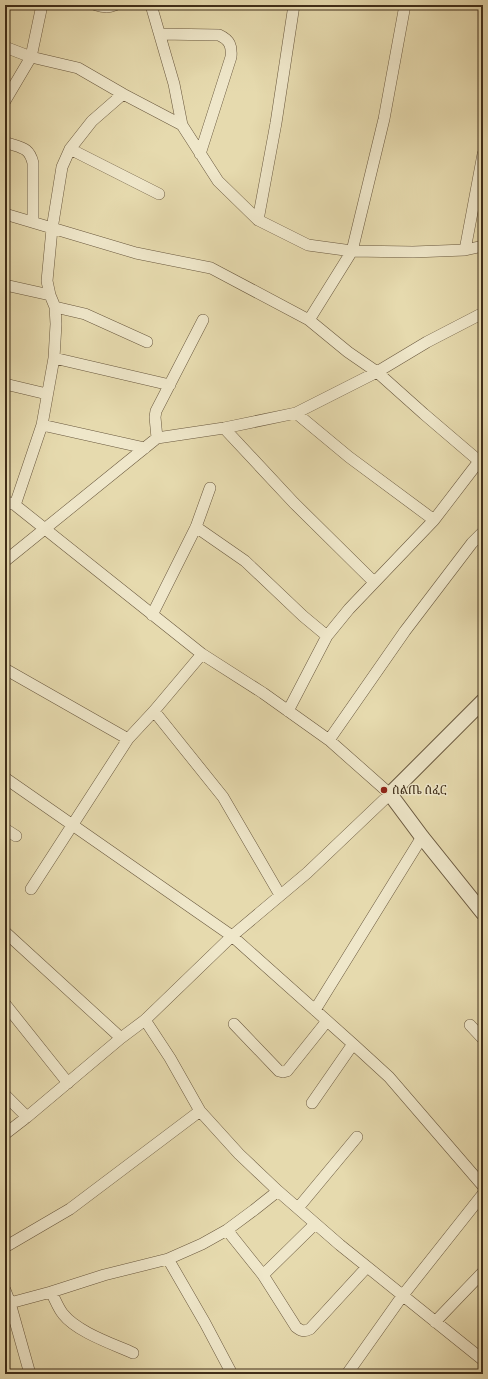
<svg xmlns="http://www.w3.org/2000/svg" width="488" height="1379" font-family="'IM FELL Great Primer','Noto Serif Ethiopic',serif">
	<style>
		.lines { fill: none; stroke-linecap: round; stroke-linejoin: round }
		.minor-casing { stroke: #69583e; stroke-width: 12 }
		.tertiary-casing { stroke: #69583e; stroke-width: 16 }
		.minor { stroke: #efe7ca; stroke-width: 11 }
		.tertiary { stroke: #efe7ca; stroke-width: 14 }
		.poi-dot { fill: #8f2418; stroke: #efe7ca; stroke-width: 1.5 }
		.labels { text-anchor: middle; stroke-width: 3; stroke-linejoin: round; paint-order: stroke }
		.poi-label { font-size: 12px; fill: #3f2d18; stroke: #efe7ca; text-anchor: start }
	</style>
	<rect width="100%" height="100%" fill="#e6daae"/>
	<filter id="stains"><feTurbulence type="fractalNoise" baseFrequency=".005" numOctaves="4"/><feColorMatrix values="0 0 0 0 .2 0 0 0 0 .09 0 0 0 0 .02 0 0 0 .5 -.17"/></filter>
	<radialGradient id="worn" r=".72"><stop offset=".6" stop-color="#630" stop-opacity="0"/><stop offset="1" stop-color="#630" stop-opacity=".3"/></radialGradient>
	<g class="lines">
		<defs>
			<path id="minor" d="M96 5C103 7 108 8 115 5
				M151 5 174 84 182 125 218 181 258 220 308 245 352 251 413 252 465 250 483 246
				M160 34 219 35C230 40 232 46 231 57L200 154
				M5 47 31 57 78 68 123 94 182 125
				M5 101 31 57 42 5
				M5 142C20 148 29 146 33 163V222
				M70 149 159 194
				M5 214 136 253 211 268 309 320 348 352 377 372 424 414 479 461
				M258 220 276 123 294 5
				M465 250 483 154
				M5 285 50 295
				M55 307 85 314 147 342
				M309 320 352 251 384 119 405 5
				M54 358 170 385
				M5 384 47 394
				M296 413 349 457 434 520
				M42 425 145 448
				M224 428 294 503 374 582
				M157 438 155 417 156 411 203 320
				M5 501 15 505 202 654 263 693 329 740 390 794 307 873 232 936 145 1020 121 1038 27 1117 5 1134
				M15 505 42 425 54 358 56 324 55 307 50 295 47 281 52 229 62 167 70 149 92 121 123 94
				M196 527 245 561 303 616 327 636
				M5 561 157 438 224 428 296 413 377 372 427 342 483 313
				M152 615 196 527 210 488
				M202 654 154 711 223 797 280 895
				M5 669 128 739 31 889
				M288 711 327 636 349 609 434 520 483 456
				M128 739 154 711
				M329 740 405 631 472 543 483 532
				M5 778 232 936 353 1044 389 1077 483 1186
				M5 829 16 836
				M5 932 121 1038
				M5 1004 68 1083
				M315 1010 422 837
				M145 1020 170 1058 200 1111 239 1154 278 1191 340 1245 483 1360
				M234 1024 279 1071 283 1072 287 1071 327 1021
				M470 1025 483 1039
				M5 1095 27 1117
				M312 1103 353 1044
				M298 1208 357 1137
				M227 1230 263 1275 296 1327C301 1331 304 1332 310 1329L367 1267
				M5 1247 70 1209 200 1111
				M168 1259 205 1323 232 1374
				M263 1275 315 1224
				M5 1290 10 1303 30 1374
				M51 1292C55 1299 58 1308 63 1314 77 1332 113 1344 133 1353
				M5 1305 10 1303 51 1292 104 1275 168 1259 202 1244 227 1230 254 1210 278 1191
				M435 1322 483 1272
				M347 1374 403 1295 483 1194"/>
			<path id="tertiary" d="M483 701 390 794 422 837 483 913"/>
		</defs>
		<use href="#minor" class="minor-casing"/>
		<use href="#tertiary" class="tertiary-casing"/>
		<use href="#minor" class="minor"/>
		<use href="#tertiary" class="tertiary"/>
	</g>
	<circle class="poi-dot" cx="384" cy="790" r="4"/>
	<g class="labels">
		<g class="poi-label">
			<text x="392" y="794">ስልጤ ሰፈር</text>
		</g>
	</g>
	<rect width="488" height="1379" fill="none" stroke="#e6daae" stroke-width="20"/>
	<rect x="6" y="6" width="476" height="1367" fill="none" stroke="#3f2d18" stroke-width="2"/>
	<rect x="10" y="10" width="468" height="1359" fill="none" stroke="#3f2d18"/>
	<rect width="100%" height="100%" filter="url(#stains)"/>
	<rect width="100%" height="100%" fill="url(#worn)"/>
</svg>
